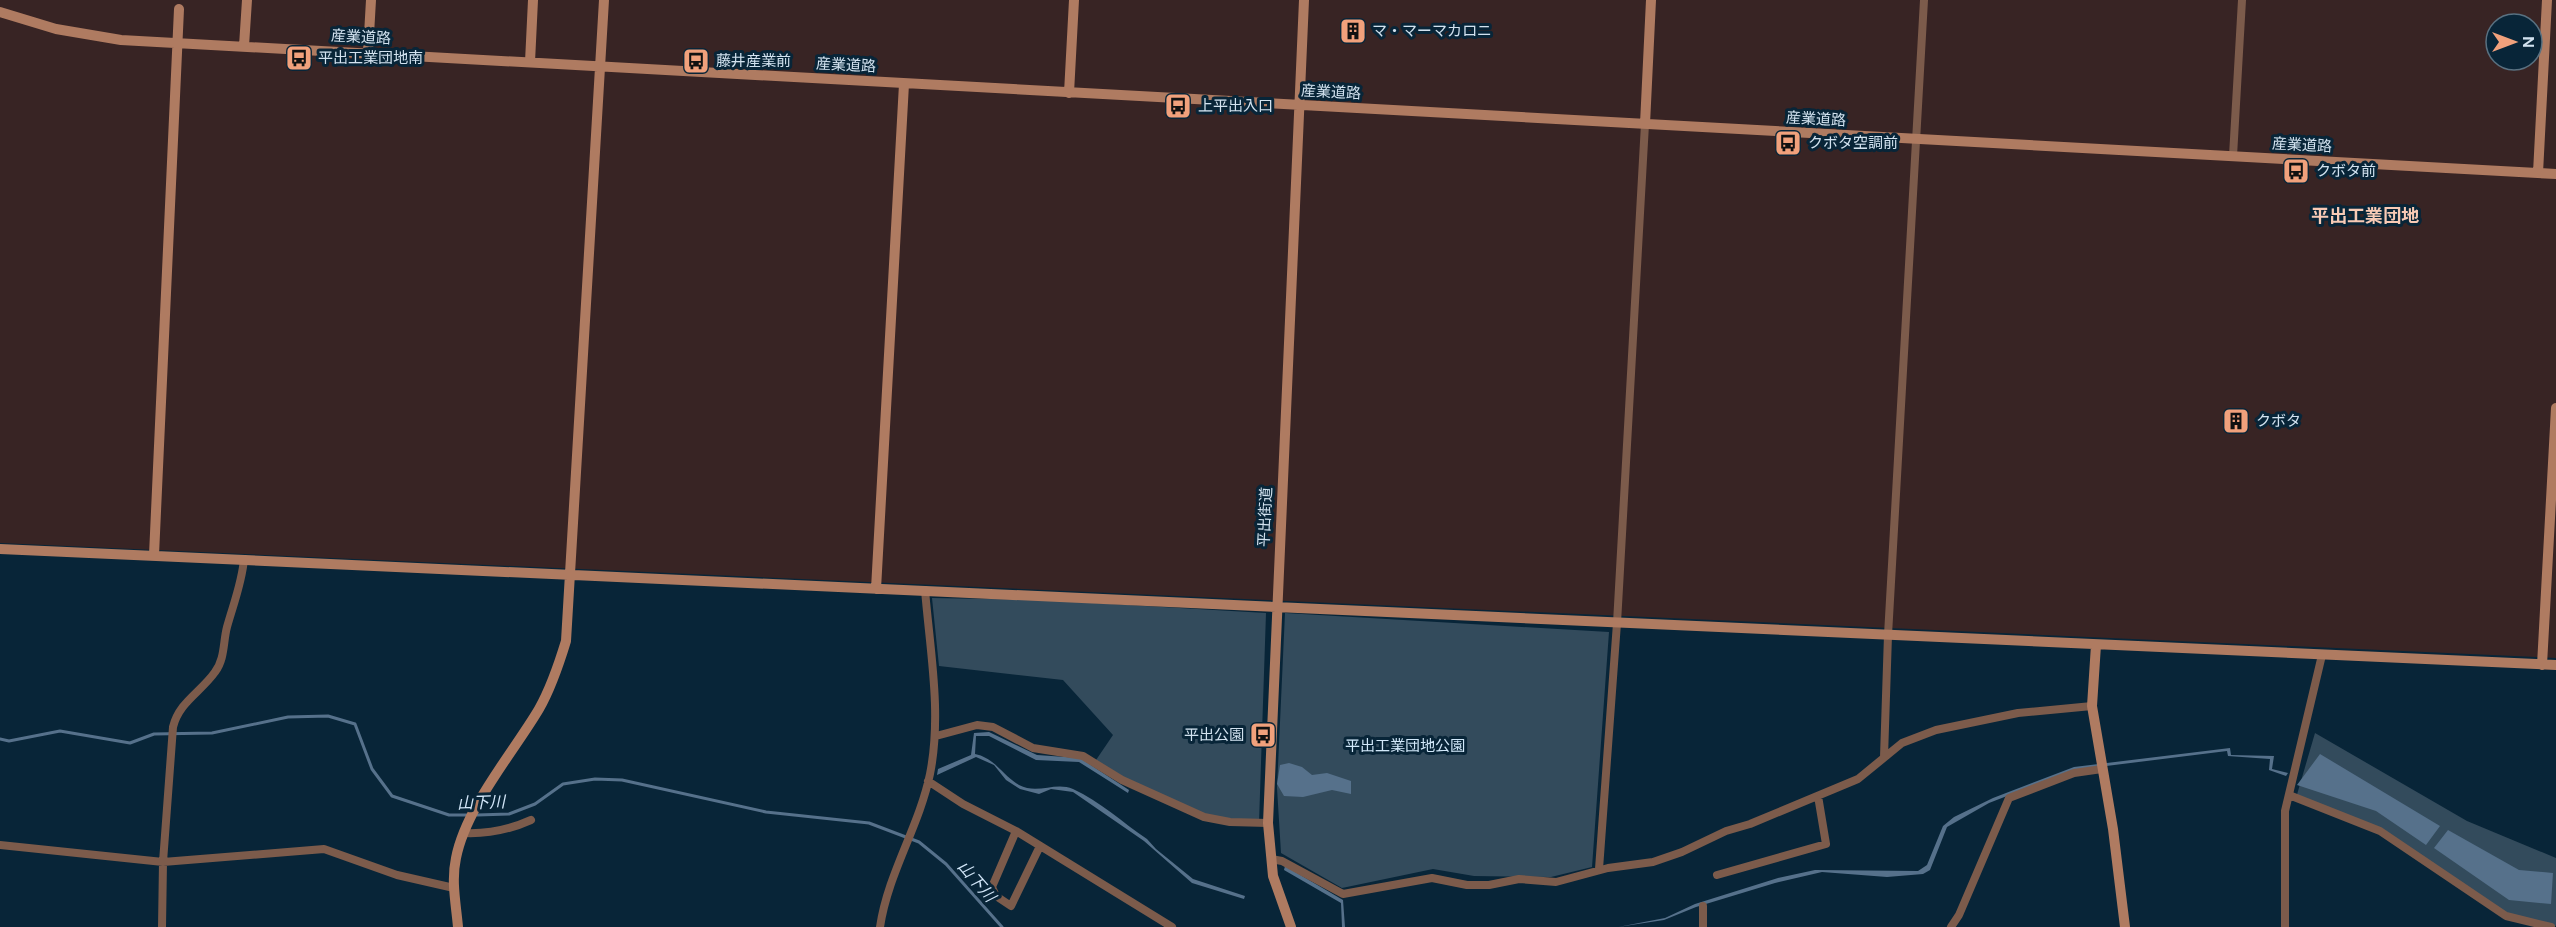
<svg xmlns="http://www.w3.org/2000/svg" width="2556" height="927" font-family="'DM Sans','Noto Sans JP',sans-serif">
	<style>
		.industrial { fill: #382424; fill-rule: evenodd }
		.green { fill: #334b5c }
		.water { fill: #56718b }
		.lines { fill: none; stroke-linecap: round; stroke-linejoin: round }
		.stream { stroke: #56718b; stroke-width: 3 }
		.street { stroke: #7c5b4b; stroke-width: 8 }
		.secondary { stroke: #af7b61; stroke-width: 10 }
		.labels { text-anchor: middle; stroke-width: 6; stroke-linejoin: round; paint-order: stroke }
		.poi-label { font-size: 15px; fill: #d2e2ef; stroke: #082538; text-anchor: start }
		.street-label { font-size: 15px; fill: #d2e2ef; stroke: #082538 }
		.park-label { font-size: 15px; fill: #d2e8f9; stroke: #082538 }
		.water-label { font-size: 16px; font-style: italic; fill: #d3e7f9; stroke: #082538 }
		.quarter-label { font-size: 18px; font-weight: bold; fill: #f8cab5; stroke: #082538 }
	</style>
	<rect width="100%" height="100%" fill="#082538"/>
	<path class="industrial" d="M0 0H2556V658L0 543ZM2496 24H2532V60H2496Z"/>
	<path class="green" d="M932 598 1042 600 1266 613 1259 823 1230 822 1192 812 1094 763 1113 735 1063 680 939 666Z
		M1285 613 1609 632 1592 867 1551 877 1474 876 1433 869 1342 888 1281 853 1277 788Z
		M2315 733 2467 821 2556 858V926L2504 915 2380 831 2296 798Z"/>
	<path class="water" d="M989 732 1037 755 1080 758 1129 790 1128 793 1079 762 1036 760 989 736H976L975 754C995 758 1002 775 1019 785 1038 795 1055 781 1073 789 1100 801 1123 823 1147 839L1156 849 1193 879 1245 896 1244 899 1192 883 1144 841 1073 792 1051 789 1039 794 1020 789 1006 780 994 765 976 757 937 775 938 769 971 755 974 733Z
		M2230 748 2231 755 2274 756 2272 769 2288 773 2286 776 2269 770 2270 759 2228 756 2227 751 2074 770 1989 803 1947 827 1930 870 1923 874 1887 877 1822 872 1775 883 1696 907 1664 920 1618 927 1665 918 1695 904 1778 878 1815 870 1918 871 1927 865 1943 826 1954 817 1993 798 2074 767Z
		M2320 754 2440 826 2426 845 2376 811 2297 785Z
		M1289 763 1302 767 1312 775 1327 773 1351 781V794L1332 790 1303 797 1284 796 1277 784 1280 765Z
		M2448 830 2519 870 2553 873 2551 904 2509 900 2434 848Z
		M1285 866 1343 900 1345 927H1342L1341 903 1284 870Z"/>
	<g class="lines">
		<path class="stream" d="M0 739 9 741 60 731 130 743 154 734 212 733 288 717 328 716 355 724 372 769 392 796 449 815H470
			M477 815 509 814 535 804 563 784 595 779 622 780 766 812 869 823 919 842 946 864 1002 927"/>
		<path class="street" d="M2233 156 2242 0
			M936 736 977 725 993 727 1033 748 1083 756 1122 780 1204 817 1230 822 1268 823
			M1884 757 1888 635 1924 0
			M928 781 963 804 1016 831
			M2289 795 2380 831 2506 916 2551 927
			M464 833C488 834 509 830 531 820
			M0 845 163 862 324 849 397 875 454 888
			M1040 846 1011 906 996 896 992 887 1016 831 1172 927
			M1271 859 1282 861 1343 894 1432 878 1467 885H1489L1519 879 1556 882 1608 868 1653 862 1682 852 1726 831 1750 824 1858 779 1902 743 1936 730 2018 713 2092 706
			M1599 869 1617 623 1645 124
			M1717 875 1826 844 1818 796
			M162 927 163 862 173 727C179 702 201 692 215 672 225 659 223 642 227 627 233 605 242 583 244 559
			M880 927C888 873 919 827 930 774 942 714 930 651 925 590
			M1703 927V906
			M1951 927 1959 915 2009 798 2074 773 2102 769
			M2285 927V811L2322 655"/>
		<path class="secondary" d="M0 12 56 29 121 40 2556 174
			M244 46 247 0
			M368 52 371 0
			M530 62 533 0
			M1069 93 1074 0
			M1645 124 1651 0
			M2538 173 2547 0
			M0 549 2556 665
			M154 555 179 9
			M876 589 904 84
			M2096 645 2092 706 2113 829 2125 927
			M2542 665 2556 408
			M458 927C456 904 451 881 456 858 466 807 513 753 539 709 551 688 559 664 566 641L604 0
			M1291 927 1273 876 1268 823 1304 0"/>
	</g>
	<defs>
		<symbol id="building-square" viewBox="-11 -11 22 22"><rect x="-9" y="-9" width="18" height="18" rx="4" fill="#f1a17c" stroke="#082538"/><path d="M-4-6H4V6H1V3H-1V6H-4ZM-2.5-4.3h1.7v1.8h-1.7ZM.8-4.3h1.7v1.8H.8ZM-2.5-1h1.7V.8h-1.7ZM.8-1h1.7V.8H.8Z" fill="#111"/></symbol>
		<symbol id="bus-square" viewBox="-11 -11 22 22"><rect x="-9" y="-9" width="18" height="18" rx="4" fill="#f1a17c" stroke="#082538"/><path d="M-5-6H5V4H4V6H2V4H-2V6H-4V4H-5ZM-3.5-4V0h7V-4ZM-3.5 1.2v1.5H-2V1.2ZM2 1.2v1.5H3.5V1.2Z" fill="#111"/></symbol>
	</defs>
	<g fill-rule="evenodd">
		<use href="#building-square" x="1338" y="16" width="30" height="30"/>
		<use href="#bus-square" x="284" y="43" width="30" height="30"/>
		<use href="#bus-square" x="681" y="46" width="30" height="30"/>
		<use href="#bus-square" x="1163" y="91" width="30" height="30"/>
		<use href="#bus-square" x="1773" y="128" width="30" height="30"/>
		<use href="#bus-square" x="2281" y="156" width="30" height="30"/>
		<use href="#building-square" x="2221" y="406" width="30" height="30"/>
		<use href="#bus-square" x="1248" y="720" width="30" height="30"/>
	</g>
	<g class="labels">
		<g class="poi-label">
			<text x="1372" y="36">マ・マーマカロニ</text>
			<text x="318" y="63">平出工業団地南</text>
			<text x="716" y="66">藤井産業前</text>
			<text x="1198" y="111">上平出入口</text>
			<text x="1808" y="148">クボタ空調前</text>
			<text x="2316" y="176">クボタ前</text>
			<text x="2256" y="426">クボタ</text>
			<text x="1244" y="740" text-anchor="end">平出公園</text>
		</g>
		<g class="street-label">
			<text transform="translate(361 37) rotate(3)" y="5">産業道路</text>
			<text transform="translate(846 65) rotate(3)" y="5">産業道路</text>
			<text transform="translate(1331 92) rotate(3)" y="5">産業道路</text>
			<text transform="translate(1816 119) rotate(3)" y="5">産業道路</text>
			<text transform="translate(2302 145) rotate(3)" y="5">産業道路</text>
			<text transform="translate(1265 517) rotate(-87)" y="5">平出街道</text>
		</g>
		<g class="park-label">
			<text x="1405" y="751">平出工業団地公園</text>
		</g>
		<g class="water-label">
			<text transform="translate(481 802) rotate(-2)" y="6">山下川</text>
			<text transform="translate(977 881) rotate(49)" y="6">山下川</text>
		</g>
		<g class="quarter-label">
			<text x="2365" y="222">平出工業団地</text>
		</g>
	</g>
	<g transform="translate(2514 42) rotate(90)"><circle r="28" fill="#082538" stroke="#597181" stroke-width="1.5"/>
	<path d="M0-4.5L10 22L0 15L-10 22Z" fill="#f1a17c"/>
	<text y="-9" font-size="16" font-weight="bold" text-anchor="middle" fill="#d2e2ef">N</text>
	</g>
</svg>
